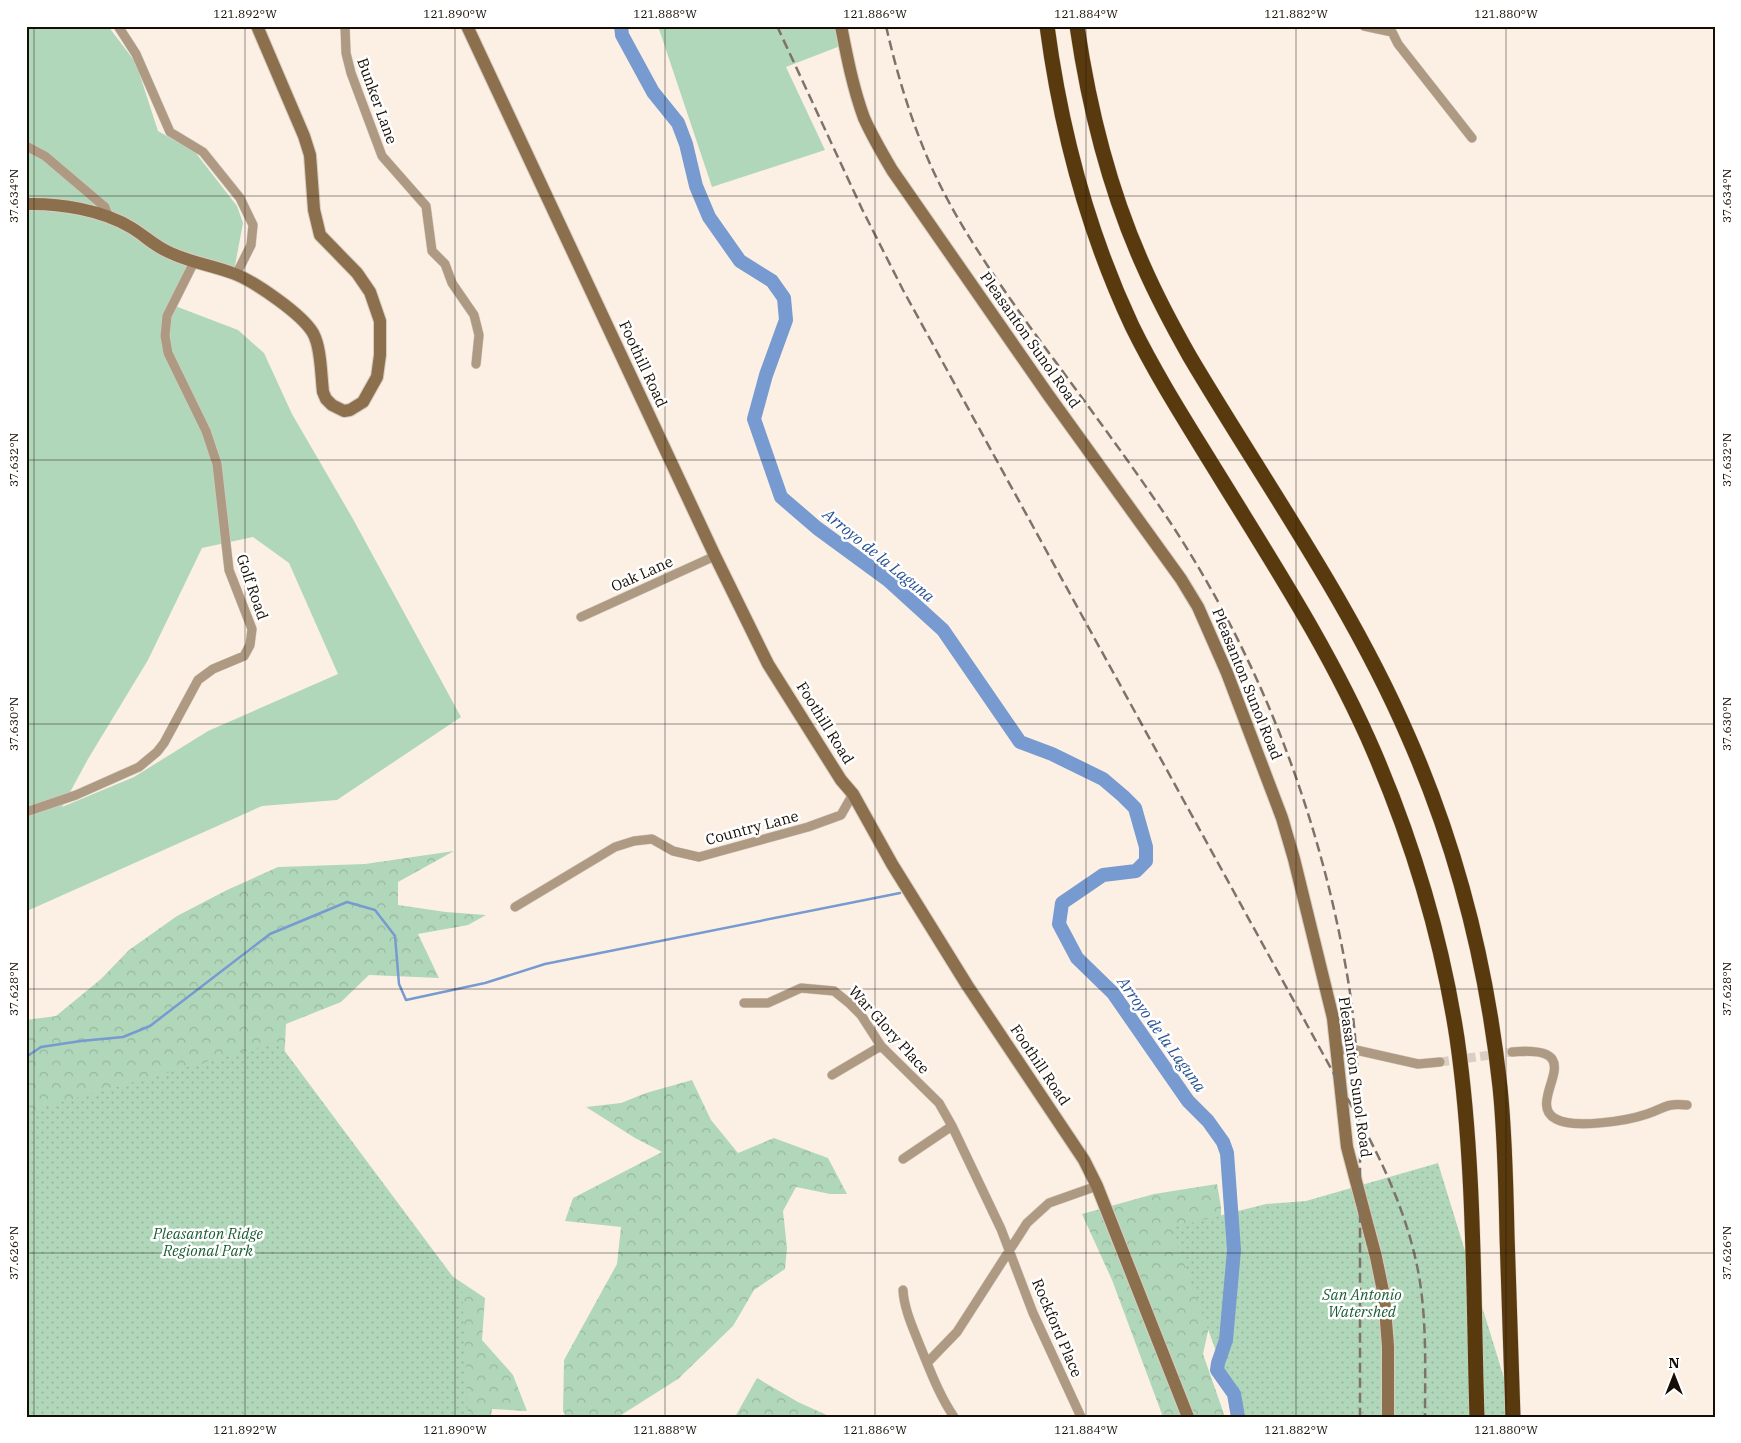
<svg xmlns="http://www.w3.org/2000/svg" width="1741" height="1443" font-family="'IBM Plex Serif',serif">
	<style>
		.green { fill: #b1d7ba; fill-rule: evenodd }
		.forest { fill: url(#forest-crowns) }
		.park { fill: url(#park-dots) }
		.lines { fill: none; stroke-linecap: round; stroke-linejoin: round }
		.stream { stroke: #779ad0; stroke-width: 2.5 }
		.river { stroke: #779ad0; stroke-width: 14 }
		.street-tunnel { stroke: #dacec3; stroke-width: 9; stroke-dasharray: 9 4.5; stroke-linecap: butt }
		.street-casing { stroke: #d7ccc1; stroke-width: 10 }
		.secondary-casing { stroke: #d7ccc1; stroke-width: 14 }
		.highway-casing { stroke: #d7ccc1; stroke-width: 16 }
		.street { stroke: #ae9a83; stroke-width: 9 }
		.secondary { stroke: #8c704d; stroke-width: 12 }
		.highway { stroke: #593a0e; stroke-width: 15 }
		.rail { stroke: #7d7369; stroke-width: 2.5; stroke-dasharray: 10 5; stroke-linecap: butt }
		.ticks { fill: none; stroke: #160d04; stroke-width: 1; stroke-opacity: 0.45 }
		.labels { text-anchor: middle; stroke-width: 5; stroke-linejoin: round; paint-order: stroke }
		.street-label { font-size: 15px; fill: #160d04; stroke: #fff }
		.park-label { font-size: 15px; font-style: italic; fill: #195c32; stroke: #fff }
		.water-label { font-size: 16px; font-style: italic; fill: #255093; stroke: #fff }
		.neatline { fill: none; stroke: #160d04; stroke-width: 2 }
		.ticks-label { font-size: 12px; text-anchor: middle; fill: #160d04 }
	</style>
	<defs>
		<pattern id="forest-crowns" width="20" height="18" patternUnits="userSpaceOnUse" patternTransform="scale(1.25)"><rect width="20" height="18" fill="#b1d7ba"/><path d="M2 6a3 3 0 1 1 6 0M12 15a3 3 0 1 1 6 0" fill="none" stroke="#98b79e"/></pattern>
		<pattern id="park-dots" width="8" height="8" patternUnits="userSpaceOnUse" patternTransform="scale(1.25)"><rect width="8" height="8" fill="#b1d7ba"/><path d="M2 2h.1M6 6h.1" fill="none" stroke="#98b79e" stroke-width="1.8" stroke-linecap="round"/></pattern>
	</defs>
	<rect width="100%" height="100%" fill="#fcf0e5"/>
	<path class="green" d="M26 26H108L136 63 158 131 195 152 237 206 243 223 234 271 191 255 170 304 238 330 264 353 292 414 353 519 461 717 337 800 262 806 27 911 26 912ZM253 537 289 563 338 674 208 731 134 777 62 807 88 759 148 660 202 548Z
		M658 26H845L848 43 786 67 825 150 712 187Z"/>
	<path class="forest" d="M454 851 398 882V905L446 912 486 915 468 925 418 934 439 978 369 975 341 1002 286 1024 284 1065 26 1122V1020L56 1016 101 979 129 950 177 916 227 890 278 867 365 864Z
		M692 1080 711 1120 738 1153 774 1138 828 1158 847 1194H830L796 1187 783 1211 787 1248 785 1269 754 1290 733 1326 678 1379 618 1417H566L563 1411 564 1360 617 1264 621 1227 565 1221 573 1198 662 1152 635 1138 586 1107 621 1103 646 1093Z
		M1217 1184 1221 1207V1272L1203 1354 1225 1417H1163L1112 1280 1082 1214 1154 1194Z
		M437 1266 485 1298 482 1340 513 1375 527 1411 492 1409 491 1417H405Z
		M757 1378 798 1402 831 1417H735Z"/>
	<path class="park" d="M278 1042 462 1289 468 1417H26V1112Z
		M1438 1163 1516 1417H1240L1171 1228 1266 1204 1306 1201Z"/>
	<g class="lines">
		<path class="stream" d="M26 1057 41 1047 81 1041 123 1037 150 1026 270 934 347 902 375 910 395 936 399 984 406 1000 485 983 545 964 900 893"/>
		<path class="river" d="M621 26 622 35 653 92 678 123 686 144 696 186 709 217 740 261 772 281 784 298 786 320 766 375 754 419 781 497 817 528 888 580 943 630 1020 742 1052 754 1103 779 1123 796 1135 808 1146 847V861L1136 871 1103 875 1062 903 1059 924 1077 958 1113 993 1188 1101 1208 1121 1223 1142 1227 1153 1234 1250 1226 1340 1218 1363 1217 1370 1234 1394 1238 1417"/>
		<path class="street-tunnel" d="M1440 1062 1512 1052"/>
		<defs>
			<path id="street" d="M118 26 136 54 170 132 203 152 240 198 253 225 251 245 236 275
				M345 26 346 53 351 73 382 156 426 206 432 251 445 264 452 283 474 315 479 335 476 364
				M1364 26 1392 32 1398 44 1472 138
				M26 146 45 156 105 207 109 218
				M581 617 715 556
				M26 812 76 795 139 767 157 752 164 743 198 680 213 669 244 656 250 645 252 629 229 570 217 464 206 431 168 353 165 336 167 316 194 262
				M515 907 615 847 634 841 652 839 673 851 699 857 808 827 841 815 853 794
				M744 1003H768L801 988 834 991 849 1003 861 1015 881 1046 939 1103 952 1126 1001 1229 1033 1313 1081 1417
				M1337 1050H1356L1418 1064 1440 1062
				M1512 1052C1597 1044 1522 1102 1556 1119 1573 1129 1627 1121 1647 1114 1665 1108 1665 1103 1687 1105
				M832 1075 881 1046
				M903 1159 952 1126
				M903 1290C904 1309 913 1328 920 1346 930 1370 939 1395 954 1417
				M927 1363 957 1332 1027 1223 1049 1203 1097 1186"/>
			<path id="secondary" d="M467 26 715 556 768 664 841 780 853 794 892 864 967 985 1084 1160 1097 1186 1188 1417
				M841 26C847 57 853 88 864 118 872 136 882 153 892 170L1049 396 1181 579 1198 607 1227 673 1282 818 1294 859 1333 1018 1347 1147 1376 1257 1384 1296 1388 1346V1417
				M26 204C59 203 103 210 132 228 148 238 155 247 173 254 193 263 215 266 235 274 255 282 302 314 313 333 321 347 321 375 323 392L326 399 332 405 344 411 350 410 363 402 377 377 380 355V321L370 292 357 273 320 235 314 210 310 155 304 136 257 26"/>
			<path id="highway" d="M1047 26C1061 131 1087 230 1132 326 1157 377 1188 425 1218 474 1274 565 1332 654 1374 752 1413 843 1442 940 1457 1038 1475 1163 1473 1291 1477 1417
				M1077 26C1089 108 1109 189 1143 265 1157 297 1173 327 1190 357 1264 482 1350 602 1408 736 1457 847 1487 967 1500 1087 1505 1136 1506 1186 1507 1235 1509 1295 1511 1356 1513 1417"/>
		</defs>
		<use href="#street" class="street-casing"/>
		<use href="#secondary" class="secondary-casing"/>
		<use href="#highway" class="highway-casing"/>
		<use href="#street" class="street"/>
		<use href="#secondary" class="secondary"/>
		<use href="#highway" class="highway"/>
		<path class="rail" d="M777 26 862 209 903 290 1367 1134C1391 1180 1410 1226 1419 1276 1427 1323 1425 1370 1425 1417
			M886 26C897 74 911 121 931 166 957 224 994 276 1030 327 1076 390 1123 452 1166 516 1258 653 1319 812 1347 974 1356 1025 1358 1076 1360 1127V1417"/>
	</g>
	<path class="ticks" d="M34 26V1417M245 26V1417M455 26V1417M665 26V1417M875 26V1417M1086 26V1417M1296 26V1417M1506 26V1417M26 196H1715M26 460H1715M26 724H1715M26 989H1715M26 1253H1715"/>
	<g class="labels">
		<g class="street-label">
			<text transform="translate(377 101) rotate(70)" y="5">Bunker Lane</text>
			<text transform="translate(1030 340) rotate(55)" y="5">Pleasanton Sunol Road</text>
			<text transform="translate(643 364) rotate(65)" y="5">Foothill Road</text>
			<text transform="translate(642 574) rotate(-24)" y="5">Oak Lane</text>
			<text transform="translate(252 587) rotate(71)" y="5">Golf Road</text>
			<text transform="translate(1247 684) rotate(68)" y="5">Pleasanton Sunol Road</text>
			<text transform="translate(825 723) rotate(58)" y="5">Foothill Road</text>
			<text transform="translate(752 828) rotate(-15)" y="5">Country Lane</text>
			<text transform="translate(889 1030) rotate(48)" y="5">War Glory Place</text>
			<text transform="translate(1040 1065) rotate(56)" y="5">Foothill Road</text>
			<text transform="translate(1355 1077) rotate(82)" y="5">Pleasanton Sunol Road</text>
			<text transform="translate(1057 1328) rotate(67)" y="5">Rockford Place</text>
		</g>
		<g class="park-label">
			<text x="208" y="1239">Pleasanton Ridge<tspan x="208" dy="17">Regional Park</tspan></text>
			<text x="1362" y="1300">San Antonio<tspan x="1362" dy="17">Watershed</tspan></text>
		</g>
		<g class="water-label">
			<text transform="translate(879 555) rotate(39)" y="6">Arroyo de la Laguna</text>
			<text transform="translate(1162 1034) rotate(54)" y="6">Arroyo de la Laguna</text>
		</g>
	</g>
	<rect width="1741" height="1443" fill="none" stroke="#ffffff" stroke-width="55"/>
	<g transform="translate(1674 1376)" stroke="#ffffff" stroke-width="4" paint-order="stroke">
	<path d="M0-4L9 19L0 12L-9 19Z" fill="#160d04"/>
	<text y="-8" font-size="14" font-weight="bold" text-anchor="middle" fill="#160d04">N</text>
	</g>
	<rect x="28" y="28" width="1686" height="1388" class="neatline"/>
	<g class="ticks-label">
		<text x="245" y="18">121.892°W</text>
		<text x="455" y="18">121.890°W</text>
		<text x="665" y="18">121.888°W</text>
		<text x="875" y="18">121.886°W</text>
		<text x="1086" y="18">121.884°W</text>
		<text x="1296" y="18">121.882°W</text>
		<text x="1506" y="18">121.880°W</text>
		<text transform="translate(14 196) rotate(-90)" y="4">37.634°N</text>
		<text transform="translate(1727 196) rotate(-90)" y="4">37.634°N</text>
		<text transform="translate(14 460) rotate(-90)" y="4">37.632°N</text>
		<text transform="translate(1727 460) rotate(-90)" y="4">37.632°N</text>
		<text transform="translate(14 724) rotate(-90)" y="4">37.630°N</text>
		<text transform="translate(1727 724) rotate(-90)" y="4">37.630°N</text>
		<text transform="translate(14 989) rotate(-90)" y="4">37.628°N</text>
		<text transform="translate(1727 989) rotate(-90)" y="4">37.628°N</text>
		<text transform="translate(14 1253) rotate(-90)" y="4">37.626°N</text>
		<text transform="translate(1727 1253) rotate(-90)" y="4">37.626°N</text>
		<text x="245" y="1434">121.892°W</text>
		<text x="455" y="1434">121.890°W</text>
		<text x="665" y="1434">121.888°W</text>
		<text x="875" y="1434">121.886°W</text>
		<text x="1086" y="1434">121.884°W</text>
		<text x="1296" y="1434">121.882°W</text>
		<text x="1506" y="1434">121.880°W</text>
	</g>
</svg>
